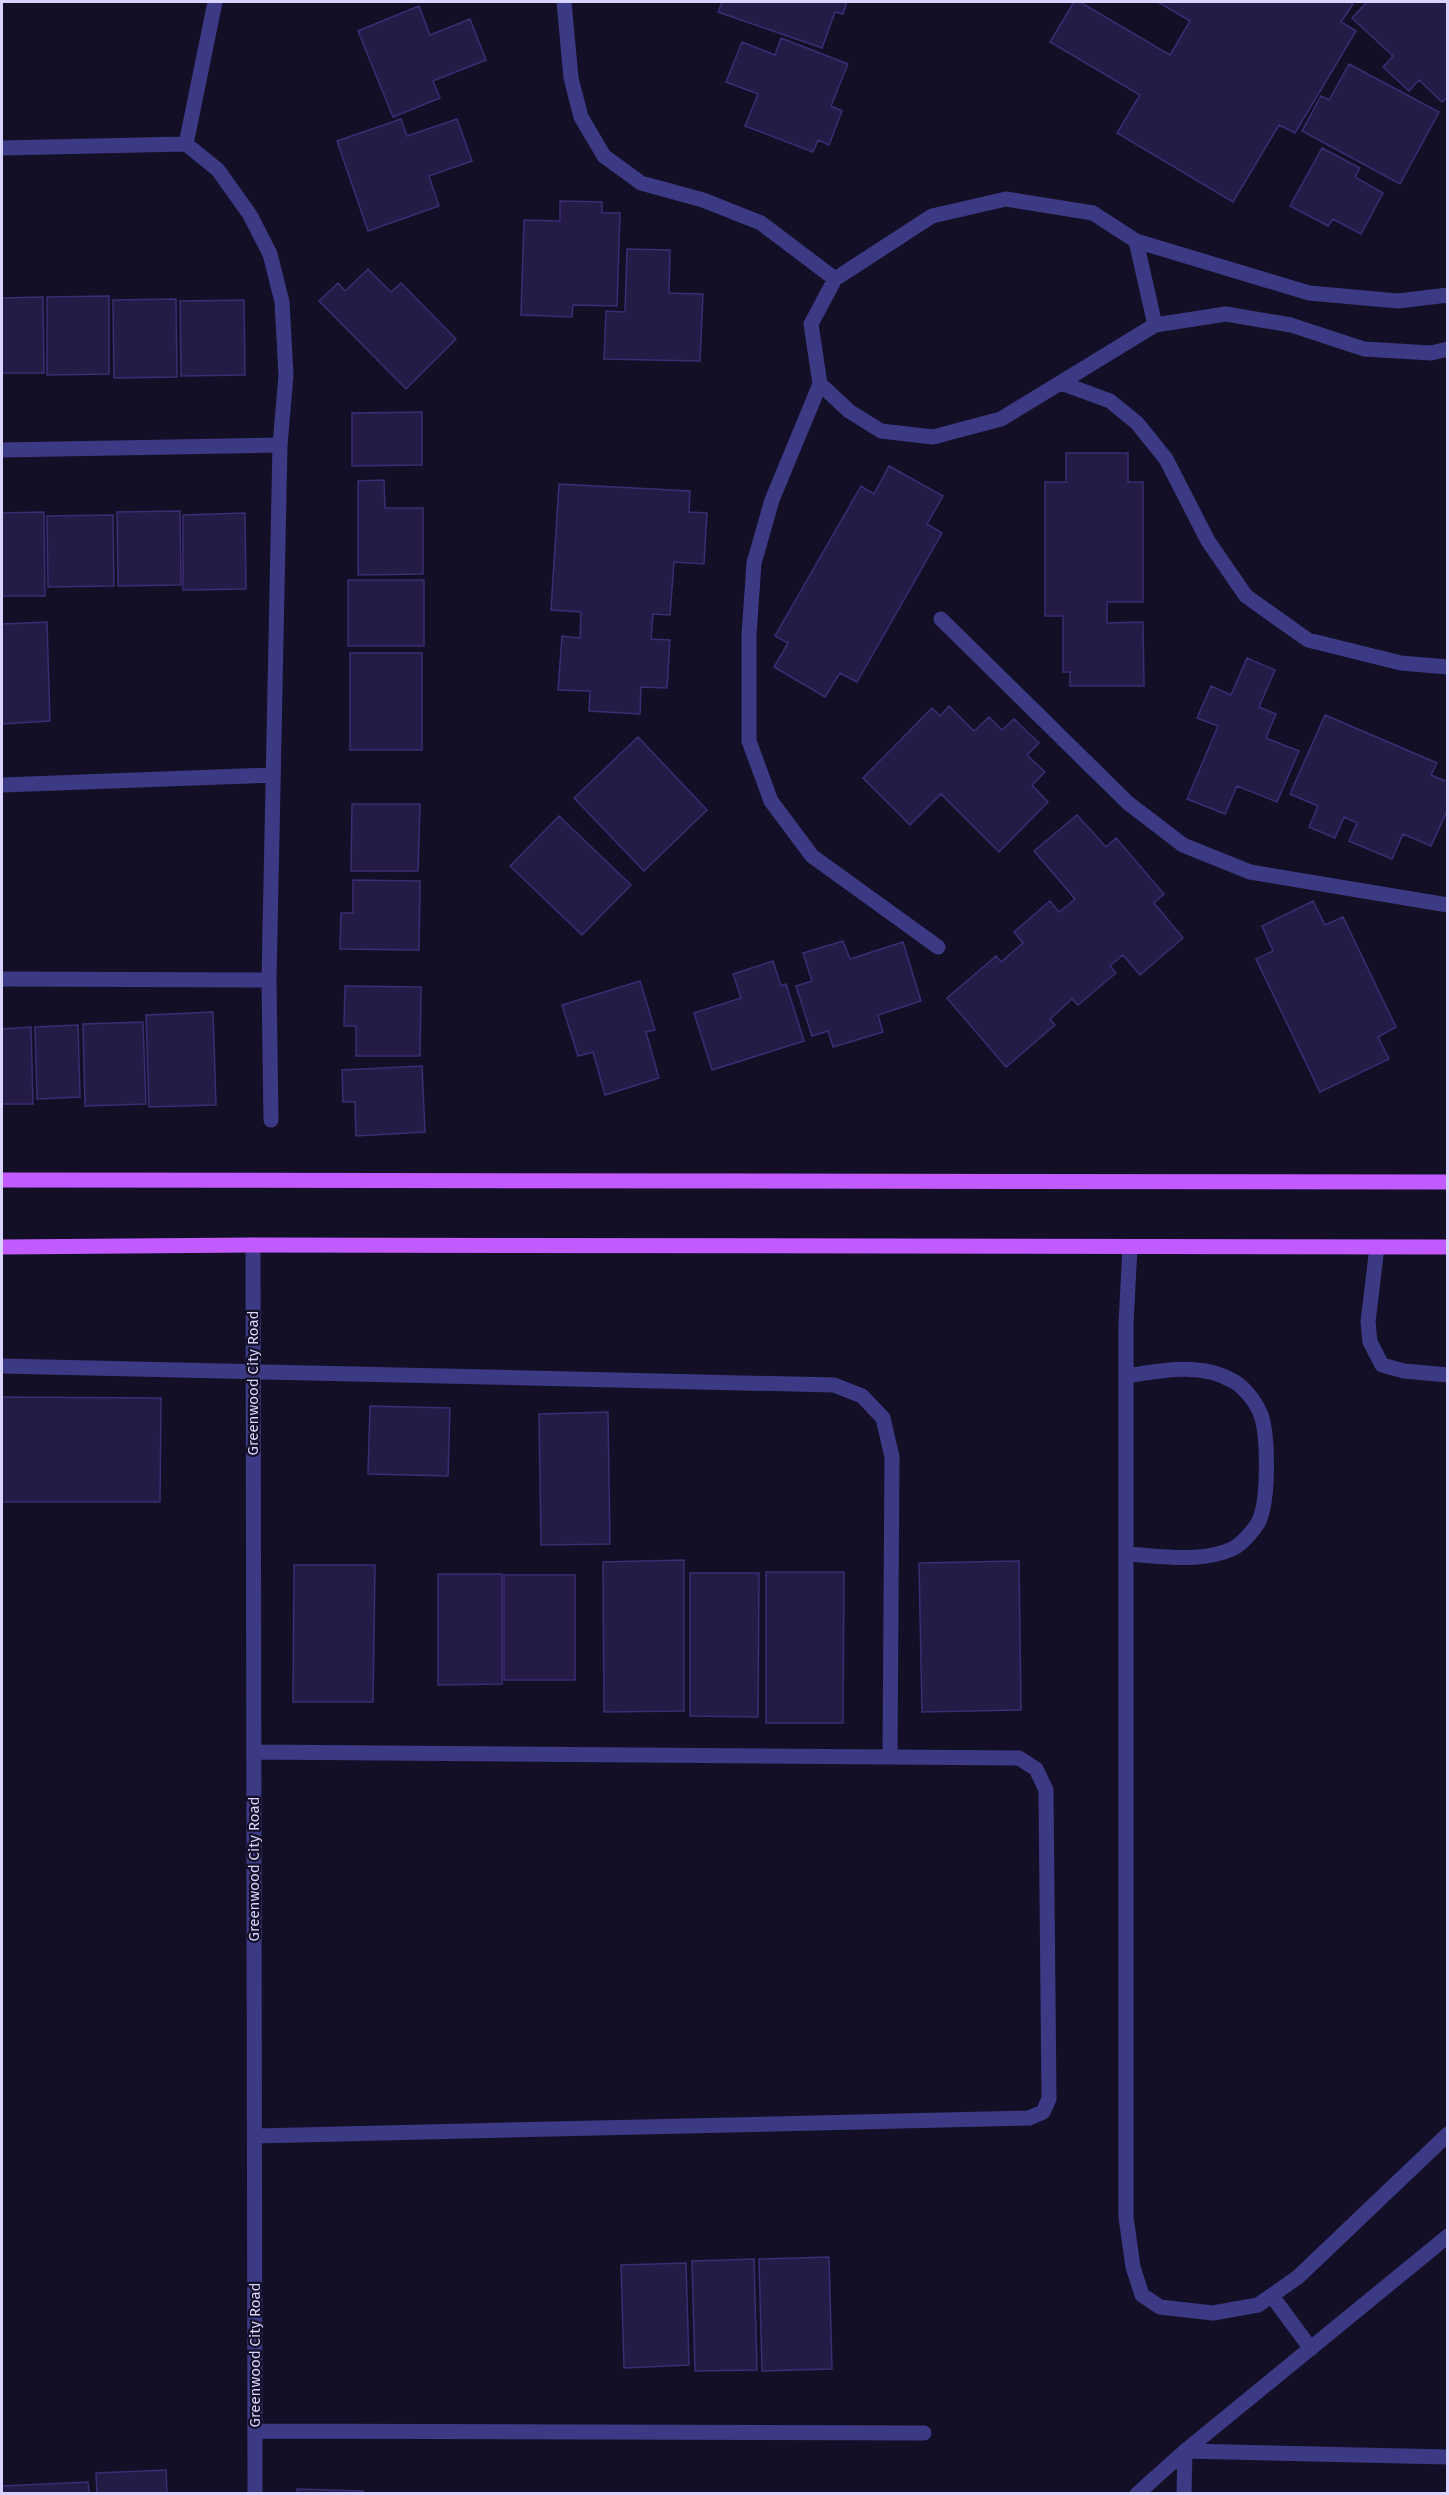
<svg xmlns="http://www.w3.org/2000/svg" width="1449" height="2495" font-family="'Fira Sans',sans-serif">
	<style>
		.building { fill: #241b47; stroke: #3b2d73; stroke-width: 1.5 }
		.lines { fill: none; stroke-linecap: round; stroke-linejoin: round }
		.minor { stroke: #3d3a85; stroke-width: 15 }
		.major { stroke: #c25bff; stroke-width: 15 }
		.labels { text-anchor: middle; stroke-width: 4.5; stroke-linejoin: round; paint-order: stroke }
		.street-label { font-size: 15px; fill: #d9d4ff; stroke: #130f26 }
	</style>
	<rect width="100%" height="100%" fill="#130f26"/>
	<path class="building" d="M722 2H847L843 14 835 12 822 48 718 12Z
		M1074 2H1080L1170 55 1190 21 1158 2H1349L1353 4 1341 22 1356 31 1295 133 1279 125 1233 202 1117 133 1140 95 1050 42Z
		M1367 2H1448V97L1442 102 1419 80 1409 91 1383 67 1393 56 1352 18Z
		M419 6 430 35 470 19 486 60 433 81 440 98 393 117 358 31Z
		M781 38 848 64 831 106 842 111 829 145 818 140 813 152 745 126 758 94 726 82 742 42 775 55Z
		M1349 64 1439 112 1400 184 1302 131 1321 96 1329 100Z
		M401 119 407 136 457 119 472 161 429 176 439 206 368 231 337 141Z
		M1322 148 1360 168 1355 177 1383 193 1361 234 1333 219 1328 226 1290 206Z
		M560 201 602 202V213H620L617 306 573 305 572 317 521 315 524 220 560 221Z
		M627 249 670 250 669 293 703 294 700 361 604 359 606 311 625 312Z
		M368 269 391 292 401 283 456 339 406 389 319 301 338 283 345 291Z
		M109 296V374L47 375V297Z
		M43 297 44 373H2V298Z
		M176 299 177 377 114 378 113 300Z
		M244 300 245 375 181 376 180 301Z
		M422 412V465L352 466V413Z
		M1066 453H1128V482H1143V602H1107V623L1143 622 1144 686H1070V672H1063V616H1045V482H1066Z
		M889 466 943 496 927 524 942 533 857 682 840 673 825 697 774 667 788 643 775 636 861 486 874 494Z
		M384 480 385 508H423V574L358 575V481Z
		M559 484 690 491 689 512 707 513 704 564 674 562 670 615 653 614 651 639 670 640 667 688 641 687 640 714 589 711 590 691 558 690 562 636 580 638 581 612 551 610Z
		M180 511 181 585 118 586 117 512Z
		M44 512 45 596H2V513Z
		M245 513 246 589 183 590V515Z
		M113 515 114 586 48 587 47 516Z
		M348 580H424V646H348Z
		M47 622 50 721 2 724V624Z
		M350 653H422V750H350Z
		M1247 658 1275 670 1259 707 1276 714 1266 738 1299 751 1277 802 1237 786 1225 814 1187 799 1218 726 1197 718 1211 686 1231 695Z
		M949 706 974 731 989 717 1002 730 1014 719 1039 743 1027 755 1045 772 1032 785 1048 802 999 852 941 794 910 825 863 778 932 708 940 716Z
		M1325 715 1437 763 1431 775 1448 782V809L1431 846 1403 834 1392 859 1349 841 1357 823 1344 817 1335 838 1309 827 1318 806 1290 794Z
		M638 737 707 810 644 871 574 798Z
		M352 804H420L418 871H351Z
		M1077 815 1106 847 1116 838 1164 894 1154 903 1183 938 1140 975 1123 955 1110 966 1116 973 1078 1005 1072 999 1050 1019 1055 1025 1006 1067 947 998 996 956 1001 962 1023 943 1014 932 1050 901 1059 912 1075 899 1034 851Z
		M559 816 631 885 582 935 510 866Z
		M353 880 420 881 419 950 340 949 341 913H353Z
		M1313 901 1325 925 1343 917 1396 1027 1378 1037 1389 1059 1320 1092 1256 959 1273 951 1262 926Z
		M843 941 850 959 903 942 921 1001 878 1015 883 1032 833 1047 828 1031 812 1036 796 986 812 981 803 953Z
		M773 961 781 986 786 984 804 1041 712 1070 694 1013 741 998 733 974Z
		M640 981 655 1030 646 1032 659 1078 605 1095 593 1052 578 1056 562 1005Z
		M345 986 421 987 420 1056H356V1026H344Z
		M213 1012 216 1105 149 1107 146 1015Z
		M143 1022 146 1104 85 1106 83 1024Z
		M78 1025 80 1097 37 1099 35 1027Z
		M31 1027 33 1104H2V1029Z
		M422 1066 425 1132 356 1136 355 1102H343L342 1070Z
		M2 1397 161 1398 160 1502H2Z
		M370 1406 450 1408 448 1476 368 1474Z
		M608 1412 610 1544 541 1545 539 1414Z
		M684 1560V1711L604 1712 603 1562Z
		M1019 1561 1021 1710 922 1712 919 1563Z
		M294 1565H375L373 1702H293Z
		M766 1572H844L843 1723H766Z
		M690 1573H759L758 1717 690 1716Z
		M438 1574H502V1684L438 1685Z
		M504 1575H575V1680H504Z
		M829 2257 832 2369 762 2371 759 2259Z
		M754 2259 757 2370 695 2371 692 2261Z
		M686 2263 689 2365 624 2368 621 2265Z
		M166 2470 167 2494H97L96 2473Z
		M88 2482 89 2494H2V2486Z
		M297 2489 363 2491V2494H297Z"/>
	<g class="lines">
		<path class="minor" d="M564 2 571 78 581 117 604 156 641 183 703 200 761 223 835 279
			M186 144 215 2
			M2 148 186 144 218 170 250 215 270 254 282 302 286 375 280 445 269 980 271 1120
			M1136 241 1155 325
			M1061 383 1110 401 1137 423 1166 459 1208 541 1246 596 1308 640 1401 663 1448 667
			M820 384 849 411 881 431 933 437 1001 419 1155 325 1226 314 1291 325 1364 349 1431 353 1448 349
			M2 450 280 445
			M941 619 1128 803 1183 845 1250 872 1448 905
			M2 785 273 775
			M938 947 812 856 771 801 749 741V635L754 563 772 500 820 384 811 324 835 279 932 216 1006 199 1093 213 1136 241 1309 293 1398 301 1448 295
			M2 979 269 980
			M253 1245 255 2494
			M1130 1247 1126 1324V2217L1133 2267 1142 2295 1160 2307 1213 2313 1258 2305 1298 2277 1448 2134
			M1377 1247 1368 1322 1370 1342 1382 1365 1404 1371 1448 1375
			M2 1366 834 1385 862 1396 883 1418 892 1457 890 1757
			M1127 1554C1161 1556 1201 1563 1232 1549 1241 1545 1253 1531 1258 1523 1269 1503 1268 1440 1262 1418 1258 1405 1247 1390 1235 1382 1202 1362 1163 1370 1127 1376
			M254 1752 1019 1758 1036 1769 1046 1790 1049 2099 1043 2112 1029 2118 255 2136
			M1272 2296 1311 2349
			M255 2431 924 2433
			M1185 2451 1448 2457
			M1137 2494 1185 2451 1448 2236
			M1184 2494 1185 2451"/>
		<path class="major" d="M2 1180 1448 1182
			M2 1247 253 1245 1448 1247"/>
	</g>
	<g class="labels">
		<g class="street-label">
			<text transform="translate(253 1383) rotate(-90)" y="5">Greenwood City Road</text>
			<text transform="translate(254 1869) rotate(-90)" y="5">Greenwood City Road</text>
			<text transform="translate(255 2355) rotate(-90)" y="5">Greenwood City Road</text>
		</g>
	</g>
	<rect width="1449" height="2495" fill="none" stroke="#d9d4ff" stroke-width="6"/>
</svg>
